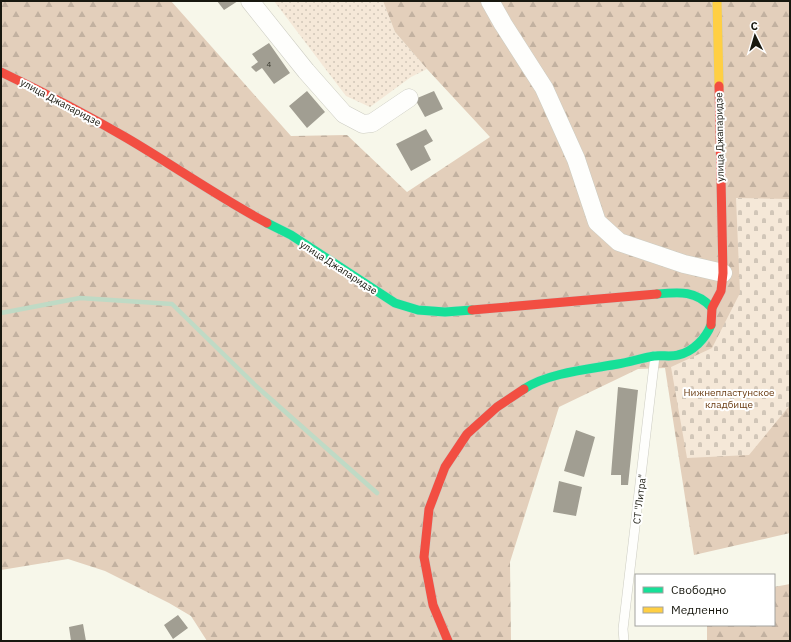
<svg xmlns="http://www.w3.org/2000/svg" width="791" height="642" font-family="'IBM Plex Sans',sans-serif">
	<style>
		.grass { fill: url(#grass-dots) }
		.forest { fill: url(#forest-firs) }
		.cemetery { fill: url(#cemetery-stones) }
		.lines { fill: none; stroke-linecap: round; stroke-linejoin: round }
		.stream { stroke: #bfdac5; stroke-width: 4.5 }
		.building { fill: #a19e92 }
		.lane-casing { stroke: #ccccc2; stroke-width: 10 }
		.street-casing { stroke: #ccccc2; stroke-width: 19 }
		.fast-casing { stroke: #ccccc2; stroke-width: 10 }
		.slow-casing { stroke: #ccccc2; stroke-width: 10 }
		.jam-casing { stroke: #ccccc2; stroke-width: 10 }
		.lane { stroke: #fefefc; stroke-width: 9 }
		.street { stroke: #fefefc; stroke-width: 18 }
		.fast { stroke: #16e098; stroke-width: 9 }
		.slow { stroke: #ffcf43; stroke-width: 9 }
		.jam { stroke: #f24e42; stroke-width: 9 }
		.labels { text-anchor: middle; stroke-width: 4; stroke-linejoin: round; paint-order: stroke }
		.number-label { font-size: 8px; fill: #3a3a30 }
		.street-label { font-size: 10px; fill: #18180f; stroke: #fff }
		.park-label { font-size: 10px; fill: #6b3d13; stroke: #fff }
	</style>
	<defs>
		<pattern id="grass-dots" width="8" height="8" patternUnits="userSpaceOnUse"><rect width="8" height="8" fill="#f5e8d8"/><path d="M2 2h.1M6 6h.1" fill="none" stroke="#d1c6b8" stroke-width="1.8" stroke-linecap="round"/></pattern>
		<pattern id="forest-firs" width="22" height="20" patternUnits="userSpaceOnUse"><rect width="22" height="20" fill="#e3cfbb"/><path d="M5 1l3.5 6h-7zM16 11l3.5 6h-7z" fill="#c2b1a0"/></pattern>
		<pattern id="cemetery-stones" width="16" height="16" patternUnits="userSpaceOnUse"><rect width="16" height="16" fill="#f5e8d8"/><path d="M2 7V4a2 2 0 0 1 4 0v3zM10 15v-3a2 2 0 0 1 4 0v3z" fill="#d1c6b8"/></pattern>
	</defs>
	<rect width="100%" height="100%" fill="#f7f7ea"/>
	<path class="grass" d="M274 1H383L395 32 427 69 411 77 370 107 346 96Z"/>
	<path class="forest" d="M1 1H171L291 136 347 135 407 192 490 137 427 69 395 32 383 1H790V533L694 555 665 368 638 369 559 407 510 562 511 641H207L191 616 169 603 105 571 68 559 1 570Z
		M790 584V641H707V625H774V587Z"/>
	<path class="cemetery" d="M736 198 790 199V405L749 455 687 458 671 367 712 348 740 293Z"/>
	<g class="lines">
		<path class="stream" d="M1 313 80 298 172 304 256 386 377 493"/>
	</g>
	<path class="building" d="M217 1H238L224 10Z
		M269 43 290 73 274 84 262 68 256 72 251 67 258 62 252 54Z
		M307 91 325 112 307 128 289 106Z
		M434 91 443 109 425 117 415 99Z
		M426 129 433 141 424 146 431 160 411 171 396 144Z
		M618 387 638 390 628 485H621V475H611Z
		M576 430 595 437 584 477 564 471Z
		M559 481 582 487 576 516 553 512Z
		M178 615 188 628 173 639 164 625Z
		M83 624 86 641H71L69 627Z"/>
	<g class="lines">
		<defs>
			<path id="lane" d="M624 641 623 629 655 356"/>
			<path id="street" d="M250 1 306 71 344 114 363 124 372 123 409 98
				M490 1 503 24 544 88 576 159 597 222 619 242 684 264 723 273"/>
			<path id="fast" d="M267 223 291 235 395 303 418 310 445 312 472 310
				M657 294C679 292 696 290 712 308
				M524 389C547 373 590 369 618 364 630 362 642 358 654 356 662 355 671 357 678 355 693 352 706 338 711 325"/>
			<path id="slow" d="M717 1 719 86"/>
			<path id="jam" d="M1 72C43 92 84 113 125 137 173 165 218 197 267 223
				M472 310 657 294
				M711 325 712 308 721 291 723 273 719 86
				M448 641 433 605 424 557 429 509 445 467 467 434 497 407 524 389"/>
		</defs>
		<use href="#lane" class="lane-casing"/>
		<use href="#street" class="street-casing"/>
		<use href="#fast" class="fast-casing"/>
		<use href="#slow" class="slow-casing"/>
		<use href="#jam" class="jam-casing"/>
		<use href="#lane" class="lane"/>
		<use href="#street" class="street"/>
		<use href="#fast" class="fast"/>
		<use href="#slow" class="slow"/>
		<use href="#jam" class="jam"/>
	</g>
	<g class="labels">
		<g class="number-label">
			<text x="269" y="67">4</text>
		</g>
		<g class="street-label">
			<text transform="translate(61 102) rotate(28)" y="4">улица Джапаридзе</text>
			<text transform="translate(719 137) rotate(-91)" y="4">улица Джапаридзе</text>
			<text transform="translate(339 267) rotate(33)" y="4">улица Джапаридзе</text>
			<text transform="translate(639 499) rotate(-83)" y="4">СТ "Литра"</text>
		</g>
		<g class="park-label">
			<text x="729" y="396">Нижнепластунское<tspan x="729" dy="12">кладбище</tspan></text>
		</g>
	</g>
	<rect width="791" height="642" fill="none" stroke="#18180f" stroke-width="4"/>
	<rect x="635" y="574" width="140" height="52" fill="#ffffff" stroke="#a3a39f"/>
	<rect x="643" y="587" width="20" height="6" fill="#16e098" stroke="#a3a39f"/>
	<text x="671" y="594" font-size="12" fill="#18180f">Свободно</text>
	<rect x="643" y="607" width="20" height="6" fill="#ffcf43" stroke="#a3a39f"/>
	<text x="671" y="614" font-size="12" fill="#18180f">Медленно</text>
	<g transform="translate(755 36) rotate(355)" stroke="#ffffff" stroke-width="3" paint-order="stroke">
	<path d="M0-3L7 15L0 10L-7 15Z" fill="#18180f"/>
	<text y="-6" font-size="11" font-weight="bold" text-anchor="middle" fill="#18180f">С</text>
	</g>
</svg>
